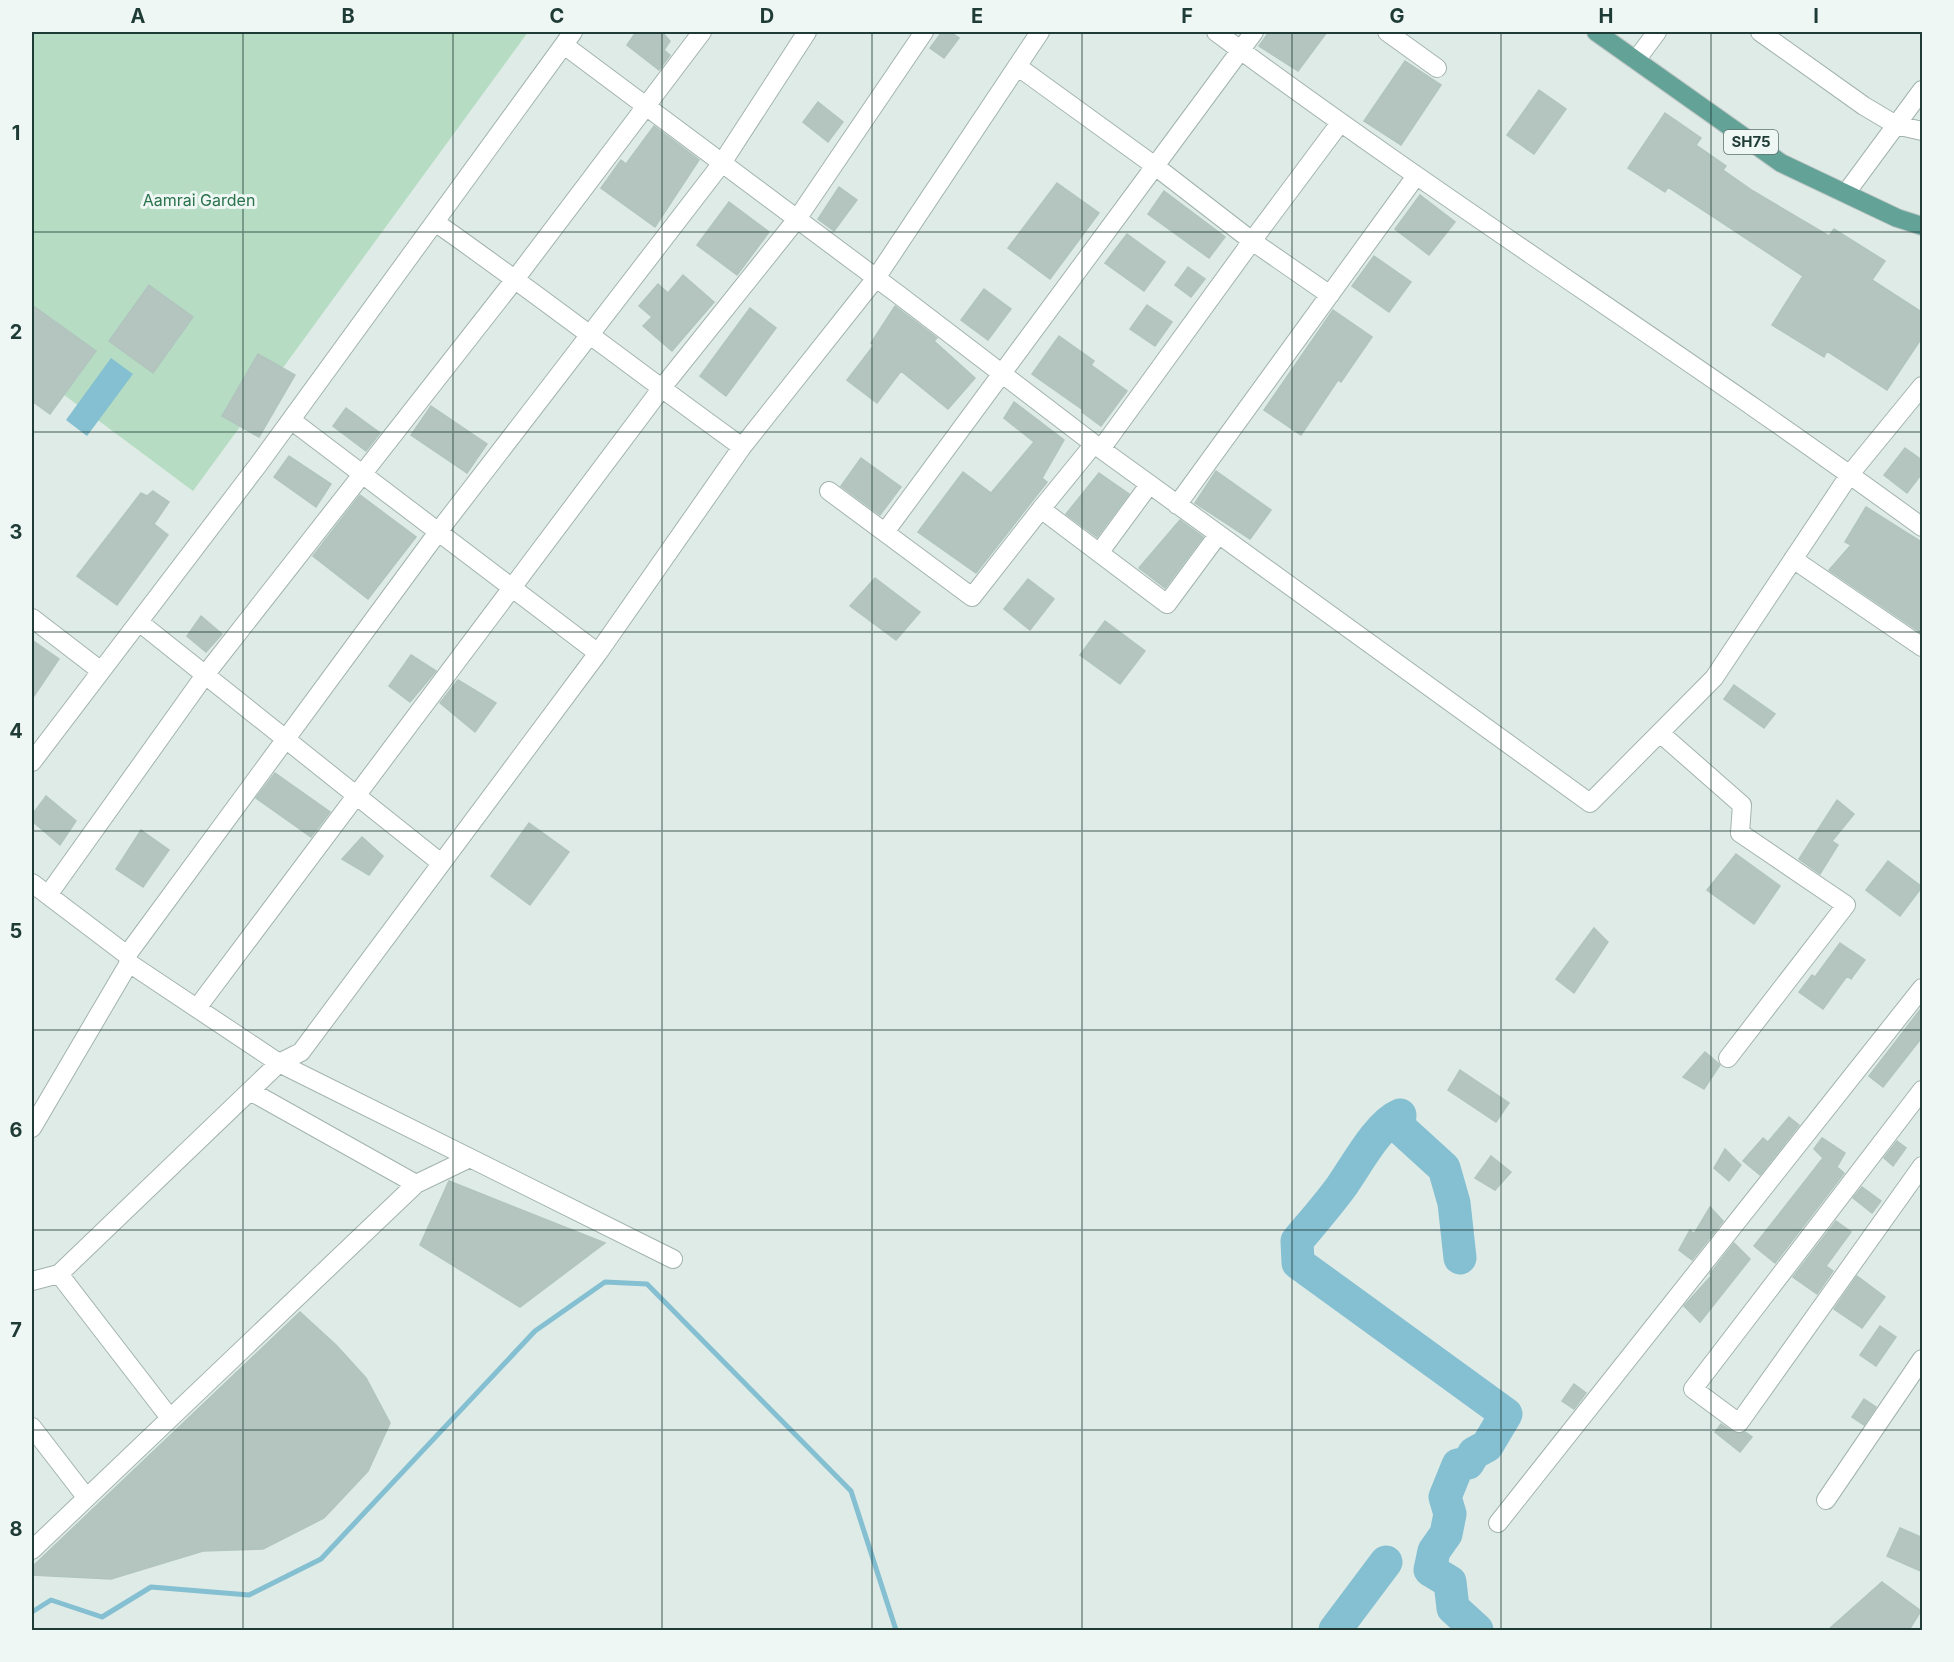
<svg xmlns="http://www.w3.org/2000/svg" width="1954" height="1662" font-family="Inter,sans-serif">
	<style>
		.green { fill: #b6ddc4 }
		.water { fill: #84bfd2 }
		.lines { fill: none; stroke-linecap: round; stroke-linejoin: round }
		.stream { stroke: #84bfd2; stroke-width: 5 }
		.river { stroke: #84bfd2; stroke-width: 33 }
		.building { fill: #b4c5bf; stroke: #b1c4be; stroke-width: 1.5 }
		.minor-casing { stroke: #a2b3ae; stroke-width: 20 }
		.primary-casing { stroke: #c0c8c7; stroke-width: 20 }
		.minor { stroke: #fff; stroke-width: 18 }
		.primary { stroke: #62a297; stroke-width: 18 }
		.grid { fill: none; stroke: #1f3b36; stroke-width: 1.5; stroke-opacity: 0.55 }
		.labels { text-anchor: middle; stroke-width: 6; stroke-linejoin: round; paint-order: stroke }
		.shield { fill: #eff7f4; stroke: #5d736f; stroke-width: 1.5 }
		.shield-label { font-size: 15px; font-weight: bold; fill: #1f3b36 }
		.park-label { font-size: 16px; fill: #29724c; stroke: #eff7f4 }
		.neatline { fill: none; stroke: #1f3b36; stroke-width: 2 }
		.grid-label { font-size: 20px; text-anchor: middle; font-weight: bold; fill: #1f3b36 }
	</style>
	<rect width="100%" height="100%" fill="#dfebe6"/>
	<path class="green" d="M32 32H528L193 491 32 371Z"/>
	<path class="water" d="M111 358 133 374 87 436 66 420Z"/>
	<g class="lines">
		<path class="stream" d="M32 1612 51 1600 102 1617 151 1587 249 1595 321 1559 535 1331 605 1282 647 1284 851 1491 896 1630"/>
		<path class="river" d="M1460 1258 1454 1203 1444 1168 1399 1127 1400 1115C1378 1124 1356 1166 1341 1187 1328 1205 1312 1223 1297 1241L1298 1263 1506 1414 1487 1446 1474 1453 1468 1463 1458 1465 1445 1497 1450 1514 1446 1534 1434 1551 1430 1570 1450 1582 1453 1608 1477 1630
			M1335 1630 1386 1562"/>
	</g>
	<path class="building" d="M636 32H662L670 41 664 50 670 55 659 70 627 45Z
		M942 32H950L959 38 944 58 930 48Z
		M1269 32H1327L1298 71 1259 46Z
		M1405 61 1441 85 1401 145 1364 121Z
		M1539 90 1566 109 1534 154 1507 135Z
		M818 102 843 122 828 142 803 122Z
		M1665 113 1701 138 1696 145 1726 166 1723 170 1753 191 1829 236 1834 229 1885 261 1872 280 1923 313V336L1887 390 1827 351 1824 357 1772 325 1803 276 1668 187 1665 192 1628 168Z
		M654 126 699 160 655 227 601 188 621 160 626 164Z
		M1057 183 1099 213 1050 279 1008 248Z
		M839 187 857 200 834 231 818 219Z
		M1164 191 1225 237 1209 258 1148 214Z
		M1420 195 1455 222 1429 255 1395 229Z
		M729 202 769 232 737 275 697 245Z
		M1127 234 1165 262 1144 291 1105 263Z
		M1374 256 1411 282 1389 312 1352 286Z
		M1188 267 1205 279 1191 297 1175 285Z
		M683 275 714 302 672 351 643 326 652 317 639 306 658 284 668 293Z
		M149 285 193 317 153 373 109 341Z
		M984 289 1011 309 988 340 961 320Z
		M32 305 96 351 50 414 32 401Z
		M1147 305 1172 322 1155 346 1130 329Z
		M895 306 937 338 934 341 975 378 948 409 901 371 877 403 847 380 874 345 871 343Z
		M750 308 776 328 726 396 700 376Z
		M1333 310 1372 337 1341 382 1338 380 1301 435 1264 410Z
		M1059 336 1094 361 1091 365 1127 391 1101 426 1082 412 1083 410 1032 374Z
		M258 354 295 375 259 437 222 416Z
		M1014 402 1064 440 1042 478 1047 482 976 573 918 532 963 472 991 493 1034 442 1004 418Z
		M431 406 487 444 467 473 411 435Z
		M346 408 380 433 366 451 333 426Z
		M1905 448 1923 461V472L1907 493 1884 475Z
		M289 456 331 484 316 507 274 477Z
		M861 458 901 487 880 515 841 486Z
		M1216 471 1271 510 1250 539 1195 503Z
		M1099 473 1129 494 1097 537 1066 514Z
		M153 491 169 502 154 524 168 535 117 605 77 576 141 493 147 496Z
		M360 495 416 537 368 599 313 556Z
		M1866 507 1923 543V634L1829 570 1851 545 1845 542Z
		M1180 520 1203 537 1165 588 1139 568Z
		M875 578 920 612 896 640 850 606Z
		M1028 579 1054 599 1030 630 1004 609Z
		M201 616 222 634 206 652 187 636Z
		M1105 621 1145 651 1120 684 1080 655Z
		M32 640 59 659 32 699Z
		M411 655 436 671 410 702 389 686Z
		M458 680 496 703 475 732 440 703Z
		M1734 685 1775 714 1764 728 1724 699Z
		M275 773 330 812 311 837 256 798Z
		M46 796 76 821 60 845 32 821V815Z
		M1837 800 1854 814 1832 841 1838 845 1820 874 1799 859Z
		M529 823 569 852 530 905 491 876Z
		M141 830 169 850 143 887 116 869Z
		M362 837 383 856 369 875 342 859Z
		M1736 854 1780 886 1754 924 1707 890Z
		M1888 861 1922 887 1900 916 1866 890Z
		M1594 928 1608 942 1574 993 1556 979Z
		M1840 943 1865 960 1851 979 1847 976 1823 1009 1799 992 1812 975 1815 977Z
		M1923 1006V1036L1883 1087 1869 1076Z
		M1705 1052 1720 1065 1704 1089 1683 1077Z
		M1460 1070 1509 1103 1496 1122 1448 1090Z
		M1789 1117 1799 1125 1760 1175 1743 1161 1763 1138 1768 1142Z
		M1822 1138 1845 1153 1837 1167 1844 1173 1775 1263 1754 1246 1823 1158 1814 1149Z
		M1897 1141 1906 1148 1893 1166 1884 1158Z
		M1725 1149 1741 1165 1729 1181 1714 1168Z
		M1491 1156 1511 1172 1495 1190 1475 1178Z
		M449 1181 605 1243 520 1307 420 1245Z
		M1862 1187 1881 1201 1872 1213 1853 1198Z
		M1710 1207 1723 1221 1692 1260 1679 1250 1690 1230 1694 1234Z
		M1836 1221 1851 1232 1826 1266 1833 1271 1817 1294 1793 1277Z
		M1734 1243 1750 1259 1700 1322 1684 1306 1712 1275 1710 1274Z
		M1857 1276 1885 1297 1862 1328 1834 1309Z
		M300 1312 336 1345 366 1378 390 1423 368 1471 324 1518 263 1549 203 1551 111 1579 32 1575V1567Z
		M1880 1326 1896 1337 1876 1366 1860 1355Z
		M1574 1384 1586 1393 1574 1409 1562 1401Z
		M1864 1399 1876 1407 1864 1425 1852 1417Z
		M1721 1424 1733 1432H1745L1752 1437 1740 1452 1715 1432Z
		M1900 1528 1923 1538V1572L1887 1556Z
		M1882 1582 1921 1611 1909 1630H1828Z"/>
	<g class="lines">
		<defs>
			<path id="minor" d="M1216 32C1447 204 1690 357 1922 527
				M1387 32 1437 68
				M1760 32 1864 106 1896 125 1922 131
				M564 45 899 295 1094 444 1590 803 1714 678 1850 474 1922 386
				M1636 60 1657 32
				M1846 193 1922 90
				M435 222C539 295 639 373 742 447
				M1330 295 1252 241 1340 123
				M291 420 598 653
				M1094 444 1041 509 1167 604 1218 535
				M1101 449 1252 241 1155 166 1254 32
				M829 491 972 597 1041 509
				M1177 505 1416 176
				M885 532 1155 166 1017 66
				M1099 553 1149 485
				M1793 559 1922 647
				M32 618 101 671
				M139 622 441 863
				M1660 733 1742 805 1740 833 1846 905 1728 1058
				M32 762 258 465 573 32
				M32 883 127 955 129 963 279 1063 673 1259
				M48 895 205 675 516 278 702 32
				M127 955 438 532 722 163 807 32
				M197 1008 661 389 797 219 924 32
				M1922 1090 1693 1389 1739 1423 1922 1166
				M250 1091 416 1184
				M32 1128 129 963
				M59 1274 170 1418
				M32 1281 59 1274 279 1063 301 1052 598 653 742 447 876 278 1040 32
				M32 1427 86 1497
				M1826 1500 1922 1359
				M1498 1523 1922 988
				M32 1550 416 1184 470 1158"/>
			<path id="primary" d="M1596 32 1781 163 1897 218 1922 226"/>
		</defs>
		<use href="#minor" class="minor-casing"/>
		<use href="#primary" class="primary-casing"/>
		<use href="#minor" class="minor"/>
		<use href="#primary" class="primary"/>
	</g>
	<path class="grid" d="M243 32V1630M453 32V1630M662 32V1630M872 32V1630M1082 32V1630M1292 32V1630M1501 32V1630M1711 32V1630M32 232H1922M32 432H1922M32 632H1922M32 831H1922M32 1030H1922M32 1230H1922M32 1430H1922"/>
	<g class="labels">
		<rect class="shield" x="1724" y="130" width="54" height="24" rx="4.5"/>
		<g class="shield-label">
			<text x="1751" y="147">SH75</text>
		</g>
		<g class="park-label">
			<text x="199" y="206">Aamrai Garden</text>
		</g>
	</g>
	<rect width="1954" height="1662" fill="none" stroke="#eff7f4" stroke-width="66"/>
	<rect x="33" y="33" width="1888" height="1596" class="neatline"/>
	<g class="grid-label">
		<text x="138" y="23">A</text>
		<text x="348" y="23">B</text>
		<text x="557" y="23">C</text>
		<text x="767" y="23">D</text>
		<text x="977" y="23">E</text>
		<text x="1187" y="23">F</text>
		<text x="1397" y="23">G</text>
		<text x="1606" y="23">H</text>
		<text x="1816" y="23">I</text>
		<text x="16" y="140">1</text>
		<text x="16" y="339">2</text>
		<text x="16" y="539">3</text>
		<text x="16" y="738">4</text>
		<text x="16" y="938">5</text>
		<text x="16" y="1137">6</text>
		<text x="16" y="1337">7</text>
		<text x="16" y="1536">8</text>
	</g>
</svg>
